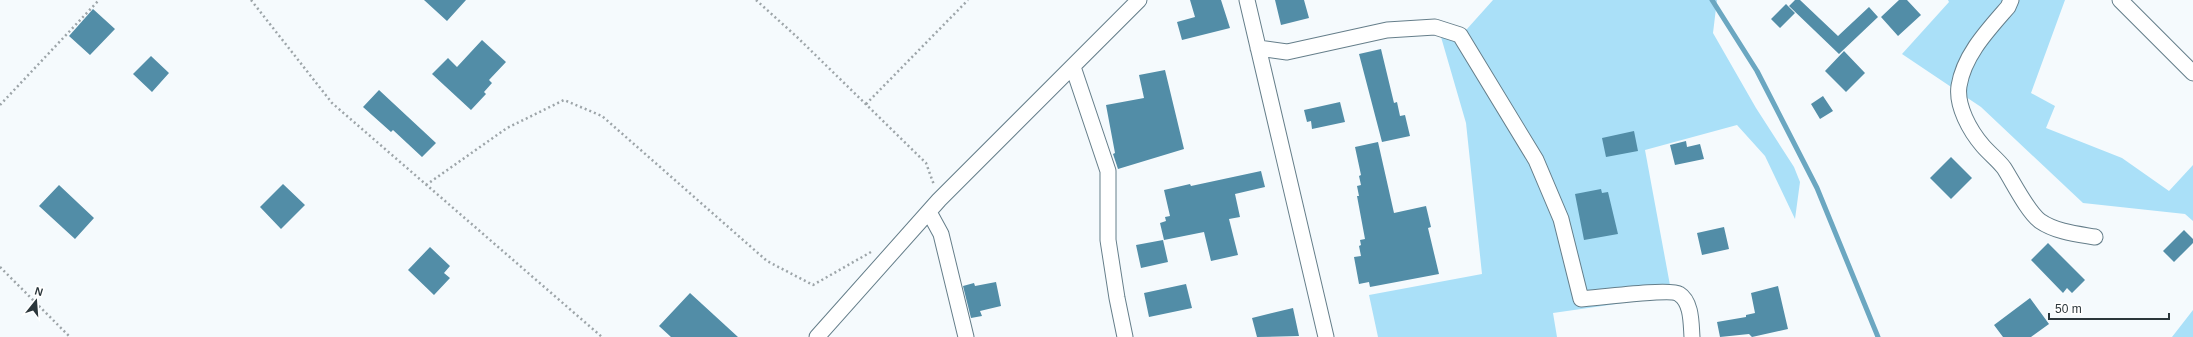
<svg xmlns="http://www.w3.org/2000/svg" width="2193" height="337" font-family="Arial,sans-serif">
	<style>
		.green { fill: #aae0f8 }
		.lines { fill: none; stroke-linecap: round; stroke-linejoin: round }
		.stream { stroke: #6ba7c1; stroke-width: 5 }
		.building { fill: #528da7 }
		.street-casing { stroke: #657e8a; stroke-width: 17 }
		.path { stroke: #9da5a9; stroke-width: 2.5; stroke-dasharray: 2 3; stroke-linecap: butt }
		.street { stroke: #fff; stroke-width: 15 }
	</style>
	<rect width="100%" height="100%" fill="#f5fafd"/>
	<path class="green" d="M1493 0H1717L1713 33 1756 108 1794 167 1800 182 1795 219 1765 156 1737 125 1645 150 1672 296 1553 313 1557 337H1378L1369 295 1482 274 1466 123 1441 37 1467 29Z
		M1948 0H2065L2031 93 2055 106 2046 128 2122 158 2169 191 2193 165V221L2185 214 2083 203 1981 107 1902 54 1949 2Z
		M2193 310V337H2172Z"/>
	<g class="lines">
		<path class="stream" d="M1712 0 1757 71 1817 188 1878 337"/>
	</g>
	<path class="building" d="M424 0H466L447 21Z
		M1190 0H1221L1230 28 1182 40 1177 22 1195 17Z
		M1275 0H1304L1309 18 1281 25Z
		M1795 0H1800L1838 36 1869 7 1878 17 1839 54 1789 6Z
		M1899 0H1907L1921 15 1898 36 1881 17Z
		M1786 4 1795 13 1780 28 1771 19Z
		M93 9 115 29 90 55 69 36Z
		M482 40 506 62 489 80 492 83 484 92 486 94 471 110 432 74 448 58 457 67Z
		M1381 49 1394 103 1397 102 1400 116 1405 115 1410 136 1382 142 1359 54Z
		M1844 51 1865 73 1846 92 1825 71Z
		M151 56 169 73 152 92 133 74Z
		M1165 70 1184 149 1118 169 1113 154 1115 153 1106 105 1144 98 1139 75Z
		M379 90 436 143 422 157 393 130 391 132 363 107Z
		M1823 96 1833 111 1820 119 1811 104Z
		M1340 102 1345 122 1312 129 1311 121 1307 122 1304 110Z
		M1634 131 1638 151 1606 157 1602 138Z
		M1686 141 1687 147 1700 144 1704 159 1675 165 1670 145Z
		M1378 142 1394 213 1426 206 1431 227 1428 228 1439 274 1370 287 1369 282 1359 284 1354 257 1361 256 1359 246 1361 245 1360 240 1365 239 1357 196H1359L1357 186 1361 185 1359 176 1361 175 1355 147Z
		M1951 157 1972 178 1951 199 1930 178Z
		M1261 171 1265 187 1235 194 1240 217 1229 219 1238 255 1211 261 1204 232 1164 240 1160 223 1166 221 1165 217 1170 216 1164 190 1190 184 1191 186Z
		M283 184 305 205 281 229 260 207Z
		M59 185 94 218 75 239 39 206Z
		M1601 189 1602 193 1608 192 1618 234 1584 240 1575 194Z
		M1724 227 1729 249 1702 255 1697 233Z
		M2184 230 2193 239V243L2174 262 2163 251Z
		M1163 240 1168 262 1141 268 1136 245Z
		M2048 243 2085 280 2072 293 2067 288 2063 293 2031 260Z
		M430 247 450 266 444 273 450 278 434 295 408 270Z
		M996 282 1001 306 980 311 982 316 971 318 963 286 974 283 975 286Z
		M1186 284 1192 308 1149 317 1144 293Z
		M1778 286 1788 329 1752 337 1749 334 1720 337 1717 322 1746 317V315L1755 313 1751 293Z
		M690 293 738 337H671L659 326Z
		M2030 298 2049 324 2031 337H2003L1994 325Z
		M1293 308 1299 336 1257 337 1252 318Z"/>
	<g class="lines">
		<defs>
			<path id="street" d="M1247 0 1326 337
				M2011 0 2008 7C1988 30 1964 55 1959 86 1956 106 1970 131 1983 146 1990 154 1998 160 2004 168 2013 182 2027 211 2040 221 2056 232 2077 234 2095 237
				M2120 0 2193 73
				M1258 48 1287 52 1387 30 1435 27 1460 35 1536 160 1561 219 1581 299C1597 298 1670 288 1679 294 1692 302 1691 324 1692 337
				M1073 67 1108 171V240L1117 298 1125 337
				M929 212 941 234 966 337
				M817 337 939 200 1139 0"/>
		</defs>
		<use href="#street" class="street-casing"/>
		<path class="path" d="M251 0 332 103 602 337
			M756 0 797 37 926 163 934 185
			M866 104 968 0
			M0 105 99 0
			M426 185 507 128 564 100 602 116 767 261 813 285 871 252
			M0 267 70 337"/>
		<use href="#street" class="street"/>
	</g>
	<g transform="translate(36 301) rotate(17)" stroke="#ffffff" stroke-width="3" paint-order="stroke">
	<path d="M0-3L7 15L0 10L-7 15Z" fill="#2b363b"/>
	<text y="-6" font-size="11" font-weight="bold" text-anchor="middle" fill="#2b363b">N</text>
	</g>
	<path d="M2049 313v6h120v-6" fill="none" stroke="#2b363b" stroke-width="2"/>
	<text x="2055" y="313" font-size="12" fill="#2b363b" stroke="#ffffff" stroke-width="3" paint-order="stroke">50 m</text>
</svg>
